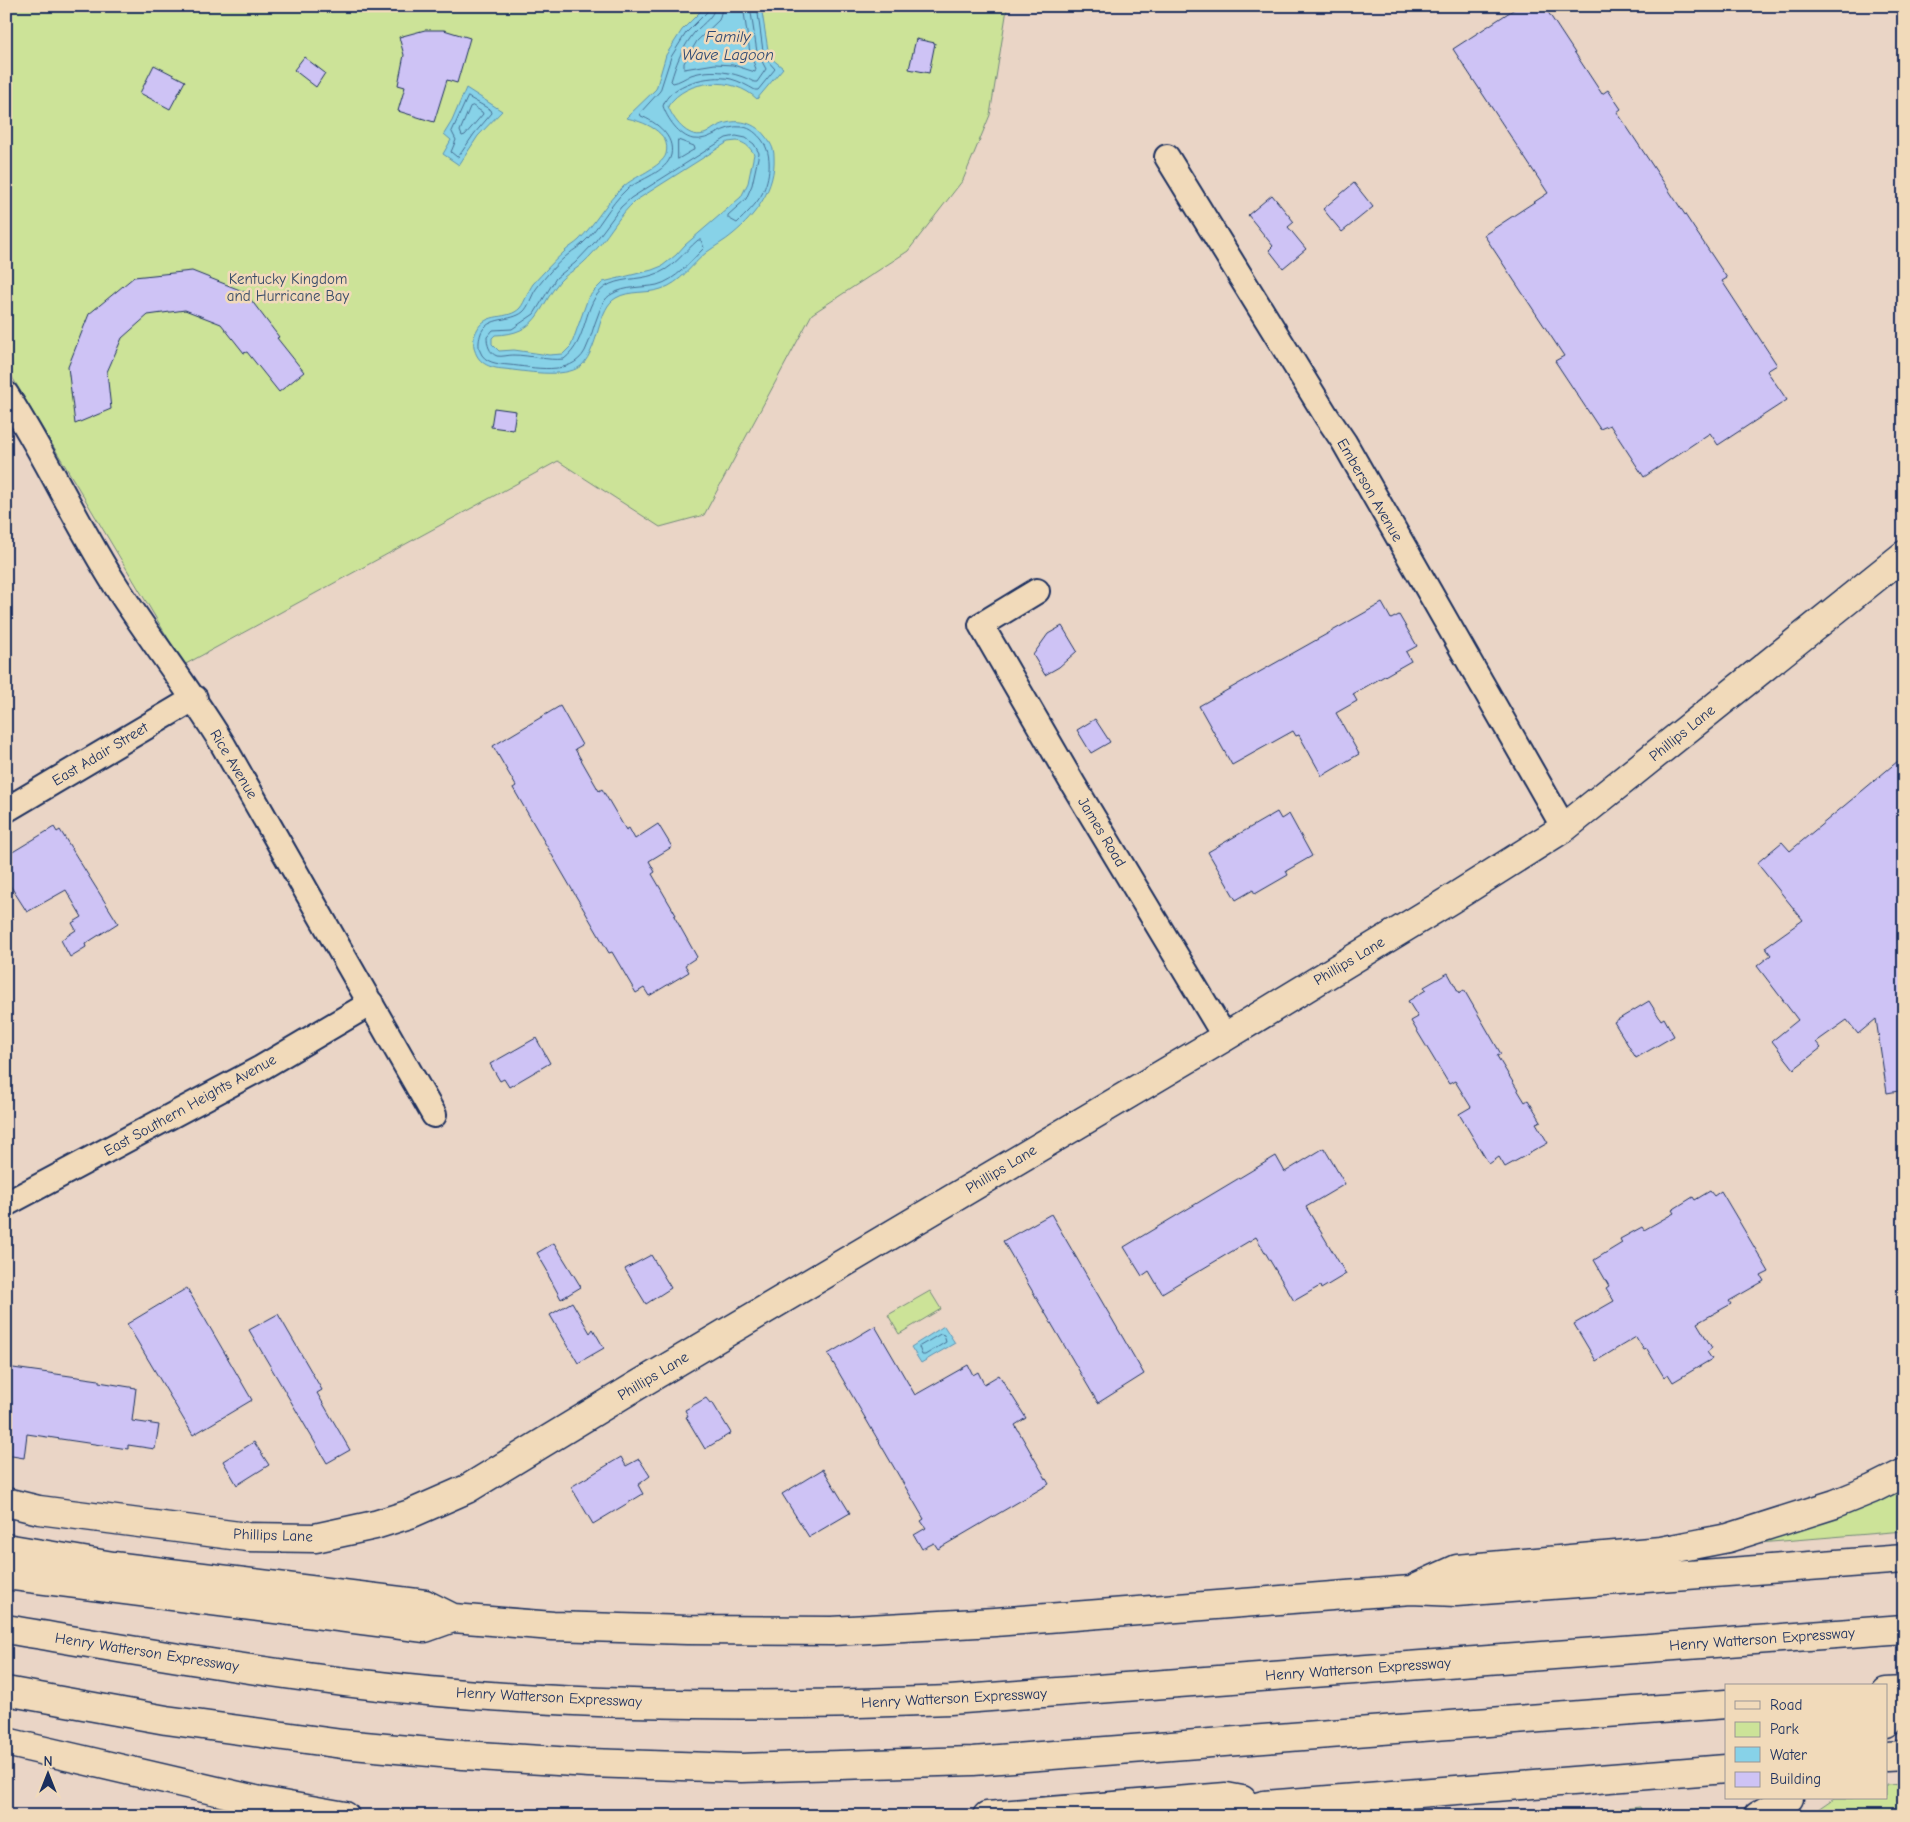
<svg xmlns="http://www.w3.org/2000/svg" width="1910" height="1822" font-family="'Comic Neue',sans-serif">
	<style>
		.green { fill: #cce398; stroke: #74897b }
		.water { fill: #87d2e8; stroke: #5c91b1; fill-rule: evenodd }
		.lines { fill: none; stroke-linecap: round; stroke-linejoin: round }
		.shore { stroke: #467095; stroke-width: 1 }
		.building { fill: #cec3f5; stroke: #1b2f5e }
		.minor-casing { stroke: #1b2f5e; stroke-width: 28 }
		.major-casing { stroke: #1b2f5e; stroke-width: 31 }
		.highway-casing { stroke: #1b2f5e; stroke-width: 31 }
		.minor { stroke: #f1daba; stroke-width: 24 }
		.major { stroke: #f1daba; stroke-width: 28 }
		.highway { stroke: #f1daba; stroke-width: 28 }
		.labels { text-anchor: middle; stroke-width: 5; stroke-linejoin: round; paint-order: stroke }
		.park-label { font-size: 15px; fill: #364a67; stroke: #f1daba }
		.street-label { font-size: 15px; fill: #1b2f5e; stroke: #f1daba }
		.water-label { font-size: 16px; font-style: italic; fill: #2b4773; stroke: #f1daba }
	</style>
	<rect width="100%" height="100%" fill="#ead5c6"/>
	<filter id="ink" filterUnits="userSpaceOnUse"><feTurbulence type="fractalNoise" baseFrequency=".02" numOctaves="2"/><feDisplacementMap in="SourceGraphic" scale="10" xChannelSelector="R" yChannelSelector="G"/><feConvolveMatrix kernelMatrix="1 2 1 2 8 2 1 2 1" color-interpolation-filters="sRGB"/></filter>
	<g filter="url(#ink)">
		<path class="green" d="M6 6H1011L1007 9 990 115 963 180 908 251 812 314 704 515 660 527 558 461 184 665 6 367Z
			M930 1291 941 1309 899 1334 888 1315Z
			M1904 1482V1531L1759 1543Z
			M1904 1784V1816H1808L1834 1798H1886V1785Z
			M1640 1807 1643 1816H1524L1564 1815Z"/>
		<path class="water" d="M706 6H761L768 50 771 58 783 68 757 99C733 76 687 78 668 106 673 119 687 139 704 134 708 133 712 129 716 127 733 118 753 120 765 136 770 142 774 148 774 156 776 188 756 215 733 234 725 241 715 246 707 252 691 265 681 283 661 289 647 294 629 290 616 298 607 303 603 315 600 324 596 337 591 357 581 366 564 379 524 371 504 369 489 368 477 363 474 347 473 341 474 335 477 330 486 311 508 321 520 308 525 302 528 291 533 284 543 273 554 261 565 251 569 247 575 244 579 240 595 224 606 202 623 187 633 177 662 167 666 154 672 132 642 121 626 118L656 89 666 55 682 30ZM737 141C745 143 749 146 754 154L748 183 741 197 685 245 676 255 662 266 652 270 603 282 595 290 588 298 571 346 563 354 549 355 514 350 499 351 492 344V338L495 335C538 334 537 310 559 282 564 276 571 272 577 268 585 262 592 254 599 246 611 231 620 215 635 201L728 142Z
			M466 88 502 111 478 136 459 165 443 154 451 140 444 134 452 121Z
			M944 1326 955 1343 921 1363 911 1347Z"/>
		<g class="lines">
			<path class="shore" d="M709 6 707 12 686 33 671 57 660 91 640 113 641 116C656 122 675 136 671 155 667 172 640 179 627 189 609 205 599 229 582 244 578 248 573 250 570 253 557 263 545 277 536 289 531 296 529 307 523 312 511 322 488 316 481 333 479 339 478 345 480 351 484 363 498 364 509 365 533 367 571 377 585 351 591 339 593 327 598 315 601 307 604 298 612 294 625 286 643 288 657 285 676 280 690 262 704 248L701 240H698C683 253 672 270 653 275 638 280 618 278 605 287 582 303 589 340 564 359 547 361 531 355 513 355 508 355 502 357 497 356 489 353 487 344 487 337L493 330 512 329 534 314 556 278 575 263 594 243 621 207 631 198 726 138 736 136 746 138 754 144 759 153 752 185 746 199 728 215V218L737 223C745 215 756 205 762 194 770 178 773 155 762 140 757 134 751 128 743 127 722 124 711 142 693 139 679 136 667 118 663 106 669 84 710 74 731 79 739 81 748 86 755 90H758L775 69 767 60 763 51 757 6
				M715 6C714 19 698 26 691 37 681 51 676 64 671 81L673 83C679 82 685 78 691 75 712 68 735 72 754 82H757L766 69 757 52 750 6
				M723 6 719 20 697 41 684 63V69L715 64 733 65 755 72 756 69 750 53 743 6
				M468 97 491 110 492 113 474 134 459 156 457 157 451 152 456 140 452 132Z
				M473 106 482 112 483 114 465 135 462 136 460 131 470 107Z
				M678 140 694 146 695 149 678 159Z
				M941 1334 944 1335 946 1342 925 1355H922L919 1347Z"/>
		</g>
		<path class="building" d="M1519 6H1544L1602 94 1608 90 1621 109 1617 112 1727 278 1722 281 1777 365 1767 371 1787 400 1718 445 1710 433 1644 477 1610 425 1600 429 1555 361 1564 356 1484 235 1548 193 1453 49Z
			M425 30H444L470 38 457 83 447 80 434 122 398 111 405 87 398 85 404 55 399 37Z
			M916 39 935 43 929 73 909 69Z
			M304 57 325 73 316 87 294 70Z
			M154 65 185 81 170 109 140 93Z
			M1354 183 1373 207 1342 232 1323 209Z
			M1272 195 1294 222 1288 227 1306 249 1283 268 1269 250 1273 246 1248 215Z
			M192 271 245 292 279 337 277 338 304 372 279 392 247 352 244 353 221 324 185 310 148 315 122 338 107 372 111 409 75 424 68 367 89 314 134 277Z
			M494 408 516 411 513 430 491 427Z
			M1382 603 1391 619 1399 615 1417 646 1406 652 1411 661 1353 694 1357 701 1336 713 1359 754 1322 776 1299 735 1296 736 1293 731 1232 765 1199 706Z
			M1062 626 1077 651 1059 667 1045 675 1033 655 1048 634Z
			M560 706 582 745 575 749 599 791 602 789 626 830 629 828 635 839 658 824 672 847 649 861 655 872 652 874 676 915 674 916 697 957 685 965 689 972 649 996 644 988 636 993 612 952 609 953 513 788 516 786 493 746Z
			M1095 719 1110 742 1091 753 1077 730Z
			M1904 756V1090L1887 1093 1876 1019 1858 1034 1847 1020 1816 1042 1821 1048 1794 1069 1772 1041 1798 1020 1757 966 1771 955 1765 947 1803 920 1757 863 1782 842 1790 851Z
			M1277 812 1281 819 1289 814 1312 856 1286 871 1288 875 1255 894 1253 890 1236 900 1208 852Z
			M54 827 57 832 60 830 118 923 85 944 86 947 70 957 61 940 76 930 72 923 82 917 66 890 27 912 6 879V856Z
			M1448 973 1459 993 1464 990 1501 1054 1497 1056 1525 1102 1528 1100 1541 1121 1536 1123 1548 1143 1505 1167 1499 1157 1489 1164 1459 1114 1471 1107 1455 1081 1449 1084 1411 1021 1418 1017 1408 1001 1426 990 1424 987Z
			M1649 1001 1661 1020 1664 1018 1674 1036 1636 1058 1614 1022Z
			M536 1038 550 1063 509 1087 504 1079 500 1081 490 1064Z
			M1324 1148 1345 1184 1306 1207 1346 1274 1321 1289 1320 1286 1294 1301 1256 1237 1162 1293 1149 1271 1142 1276 1124 1247 1276 1156 1285 1172Z
			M1710 1191 1714 1196 1721 1191 1769 1272 1761 1276 1764 1281 1729 1301 1731 1304 1697 1323 1712 1348 1707 1352 1712 1359 1673 1382 1668 1374 1664 1377 1647 1349 1644 1350 1636 1337 1596 1361 1574 1324 1614 1301 1606 1288 1609 1286 1594 1260 1622 1243 1620 1239 1642 1227 1644 1230 1674 1213 1672 1210 1693 1197 1695 1200Z
			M1051 1214 1144 1374 1098 1403 1003 1241Z
			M554 1243 581 1287 561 1299 547 1273 548 1272 537 1253Z
			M651 1255 671 1288 646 1304 625 1269Z
			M187 1288 252 1400 193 1435 127 1324Z
			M572 1302 590 1333 593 1329 604 1348 578 1363 550 1315Z
			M278 1314 322 1390 317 1393 350 1450 327 1463 249 1330Z
			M875 1326 915 1395 968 1365 973 1375 978 1372 984 1384 999 1375 1026 1418 1015 1425 1049 1484 938 1549 934 1543 922 1549 914 1535 926 1528 921 1521 924 1519 828 1354Z
			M6 1367 99 1380V1382L136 1388 132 1421 159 1425 155 1449 128 1445V1449L27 1434 24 1458 6 1455Z
			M706 1398 710 1403 712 1402 731 1433 705 1449 686 1417 688 1416 685 1410Z
			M254 1442 269 1465 237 1485 223 1461Z
			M621 1457 626 1466 639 1459 650 1476 638 1485 643 1494 593 1524 571 1487Z
			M823 1469 850 1513 809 1537 782 1494Z"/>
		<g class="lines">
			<defs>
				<path id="minor" d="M1167 157 1327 417 1344 442 1564 828
					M6 394C46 456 76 523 116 586 150 639 189 689 222 743L434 1115
					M1037 591 981 625 1073 784 1225 1037
					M6 810 195 698
					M6 1204 261 1068 371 1003"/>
				<path id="major" d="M6 1502 39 1510 247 1537 315 1538 375 1525 410 1514 467 1489 638 1385 1225 1037 1450 900 1564 828 1904 555
					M1886 1723 1904 1706
					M1758 1816 1789 1798"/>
				<path id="highway" d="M6 1548 113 1566 425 1604 453 1618
					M6 1575 425 1628 453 1618 553 1626 687 1630 832 1631 995 1622 1411 1590 1456 1592 1904 1559
					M1417 1587 1457 1569 1661 1551 1728 1538 1835 1504 1872 1489 1904 1473
					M6 1629C119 1648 232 1668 345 1682 545 1707 749 1708 950 1700L1904 1629
					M6 1691 166 1720 342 1744 463 1755 589 1763 741 1768 973 1761 1726 1704
					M1886 1692 1904 1691
					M6 1742 260 1801 345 1816
					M1886 1756 1904 1755
					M987 1816 1226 1797 1242 1800
					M1214 1816 1226 1815 1264 1805 1726 1769"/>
			</defs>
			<use href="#minor" class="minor-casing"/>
			<use href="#major" class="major-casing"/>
			<use href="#highway" class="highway-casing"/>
			<use href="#minor" class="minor"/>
			<use href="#major" class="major"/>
			<use href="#highway" class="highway"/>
		</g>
	</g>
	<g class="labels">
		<g class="park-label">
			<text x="288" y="284">Kentucky Kingdom<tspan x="288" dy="17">and Hurricane Bay</tspan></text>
		</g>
		<g class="street-label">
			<text transform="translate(1370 490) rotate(60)" y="5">Emberson Avenue</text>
			<text transform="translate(1682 733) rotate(-39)" y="5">Phillips Lane</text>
			<text transform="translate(100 754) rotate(-31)" y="5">East Adair Street</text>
			<text transform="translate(234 764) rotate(59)" y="5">Rice Avenue</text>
			<text transform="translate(1102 832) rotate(59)" y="5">James Road</text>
			<text transform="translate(1349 961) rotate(-31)" y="5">Phillips Lane</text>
			<text transform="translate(190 1105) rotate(-29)" y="5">East Southern Heights Avenue</text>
			<text transform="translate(1001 1169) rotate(-31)" y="5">Phillips Lane</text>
			<text transform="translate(653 1376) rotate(-31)" y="5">Phillips Lane</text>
			<text transform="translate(273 1535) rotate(2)" y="5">Phillips Lane</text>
			<text transform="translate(1762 1639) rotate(-4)" y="5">Henry Watterson Expressway</text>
			<text transform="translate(147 1652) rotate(9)" y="5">Henry Watterson Expressway</text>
			<text transform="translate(1358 1669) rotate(-4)" y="5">Henry Watterson Expressway</text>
			<text transform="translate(549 1697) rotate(3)" y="5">Henry Watterson Expressway</text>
			<text transform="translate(954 1698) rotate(-3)" y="5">Henry Watterson Expressway</text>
		</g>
		<g class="water-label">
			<text x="728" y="42">Family<tspan x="728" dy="18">Wave Lagoon</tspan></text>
		</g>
	</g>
	<rect width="1910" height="1822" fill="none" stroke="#f1daba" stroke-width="25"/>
	<rect x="12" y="12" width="1885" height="1797" fill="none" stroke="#1b2f5e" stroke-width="2" filter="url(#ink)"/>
	<rect x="1725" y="1684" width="162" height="115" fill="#f1daba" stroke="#9b9695"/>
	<rect x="1735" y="1701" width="25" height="8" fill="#f1daba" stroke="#9b9695"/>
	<text x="1770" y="1710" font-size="15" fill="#1b2f5e">Road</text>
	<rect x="1735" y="1722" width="25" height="15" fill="#cce398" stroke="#9b9695"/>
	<text x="1770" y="1734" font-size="15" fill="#1b2f5e">Park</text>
	<rect x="1735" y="1747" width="25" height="15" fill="#87d2e8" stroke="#9b9695"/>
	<text x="1770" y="1760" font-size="15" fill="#1b2f5e">Water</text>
	<rect x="1735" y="1772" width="25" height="15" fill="#cec3f5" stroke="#9b9695"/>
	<text x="1770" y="1784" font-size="15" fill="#1b2f5e">Building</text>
	<g transform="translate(48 1774)" stroke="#f1daba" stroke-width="4" paint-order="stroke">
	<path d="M0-4L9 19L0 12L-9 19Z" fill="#1b2f5e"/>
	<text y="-8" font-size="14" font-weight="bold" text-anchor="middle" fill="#1b2f5e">N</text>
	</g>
</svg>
